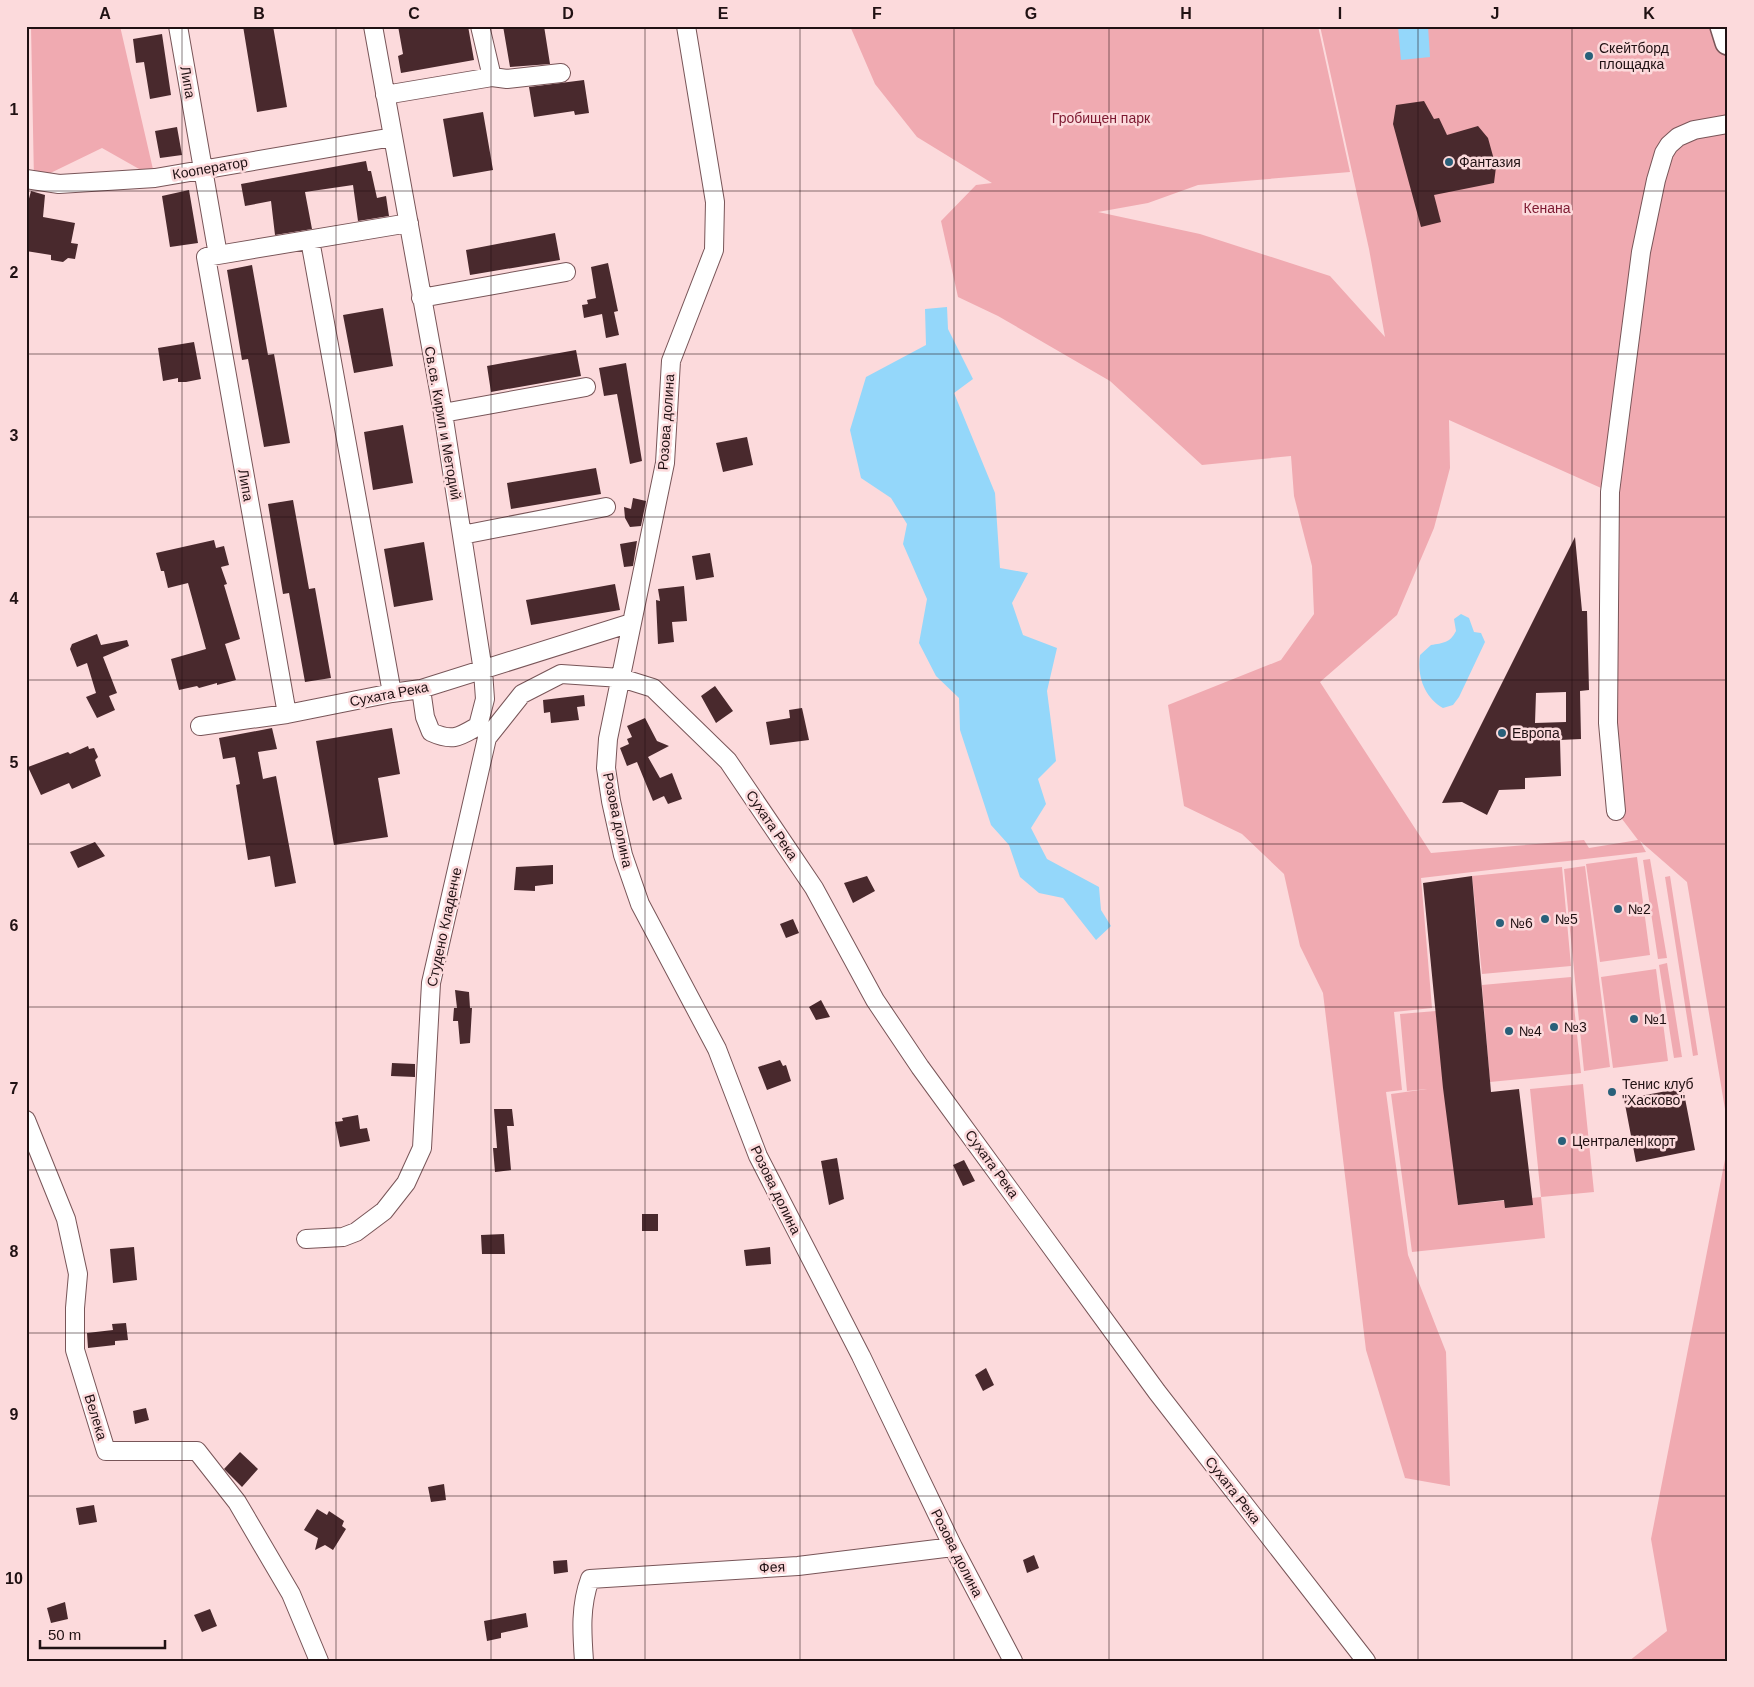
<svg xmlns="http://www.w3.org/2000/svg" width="1754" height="1687" font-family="Helvetica,sans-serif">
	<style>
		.green { fill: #f0aab1; fill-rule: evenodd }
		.water { fill: #94d7fa }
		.building { fill: #49292d; fill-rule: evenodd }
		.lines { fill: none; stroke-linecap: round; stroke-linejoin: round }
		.minor-casing { stroke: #785558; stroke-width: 20 }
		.secondary-casing { stroke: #785558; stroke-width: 28 }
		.minor { stroke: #fff; stroke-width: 18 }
		.secondary { stroke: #fff; stroke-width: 25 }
		.grid { fill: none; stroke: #201113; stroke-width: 1; stroke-opacity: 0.55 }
		.poi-dot { fill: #29607a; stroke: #fcdadc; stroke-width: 2 }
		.labels { text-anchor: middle; stroke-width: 5; stroke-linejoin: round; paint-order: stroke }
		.poi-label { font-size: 14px; fill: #201113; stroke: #fcdadc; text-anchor: start }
		.street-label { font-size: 14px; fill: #201113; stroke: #fcdadc }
		.park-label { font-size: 14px; fill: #7d1931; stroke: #fcdadc }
		.neatline { fill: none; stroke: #201113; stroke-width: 2 }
		.grid-label { font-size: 16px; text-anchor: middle; font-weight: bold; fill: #201113 }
	</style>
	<rect width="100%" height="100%" fill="#fcdadc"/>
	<path class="green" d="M31 26H120L155 178 102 148 34 181Z
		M850 26H1318L1350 172 1198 185 1148 203 1098 212 1200 234 1330 276 1385 337 1369 249 1320 26H1714L1728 58V1127L1687 882 1640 841 1646 852 1421 878 1432 1008 1394 1012 1402 1090 1386 1092 1408 1255 1446 1352 1450 1486 1405 1478 1366 1350 1323 993 1300 946 1284 874 1242 834 1184 806 1168 705 1281 660 1314 614 1312 566 1294 496 1291 456 1202 465 1110 381 998 316 958 297 941 221 976 185 992 183 917 137 875 84ZM1449 420 1610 492 1616 811 1638 840 1589 848 1584 840 1431 853 1320 682 1397 615 1434 528 1450 468Z
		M1637 857 1650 955 1600 962 1586 864Z
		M1650 859 1667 958 1658 959 1643 860Z
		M1585 866 1610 1067 1584 1071 1564 869Z
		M1562 867 1571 966 1482 974 1472 876Z
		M1670 876 1698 1055 1693 1056 1665 877Z
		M1667 963 1682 1057 1674 1058 1659 965Z
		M1656 969 1668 1061 1613 1068 1601 977Z
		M1571 977 1581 1073 1490 1082 1482 985Z
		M1436 1011 1458 1205 1541 1197 1530 1089 1583 1084 1594 1192 1541 1197 1545 1238 1412 1252 1391 1094 1427 1089 1407 1091 1400 1014Z
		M1728 1144V1661H1629L1667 1631 1651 1539Z"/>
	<path class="water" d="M1398 26H1428L1430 57 1401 60Z
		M947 307 948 329 973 379 954 393 995 493 1000 568 1028 573 1012 603 1023 635 1057 648 1047 691 1056 761 1038 779 1046 804 1031 828 1047 859 1099 887 1101 910 1111 926 1096 940 1063 898 1039 893 1020 877 1009 845 991 825 960 730 959 698 936 676 919 643 927 599 903 544 907 524 891 498 861 478 850 430 866 377 926 345 925 309Z
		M1461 614 1469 618 1474 632 1481 633 1485 642 1459 697 1453 705 1443 708C1424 697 1417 676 1420 655L1431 645C1443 643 1450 643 1456 631L1454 619Z"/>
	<path class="building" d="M243 26H273L287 107 257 112Z
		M398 26H468L474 60 401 73 398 56 403 54Z
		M503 26H544L550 64 510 67Z
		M162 34 171 95 150 99 144 62 136 63 133 39Z
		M584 80 589 113 575 115 574 111 534 117 529 87Z
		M1424 101 1434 119 1439 118 1447 135 1478 126 1488 138 1496 167 1494 183 1434 195 1441 222 1421 227 1393 124 1396 105Z
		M483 112 493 170 453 177 443 119Z
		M177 127 182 155 160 158 155 131Z
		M366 161 368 171H371L377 198 386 196 389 216 358 221 353 185 305 192 312 229 275 235 271 201 245 206 241 184Z
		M189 190 198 243 170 247 162 196Z
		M31 191 45 195 43 217 75 223 71 243 78 244 75 259 68 258 63 262 51 260V255L26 251V210Z
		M555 233 560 260 470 275 466 250Z
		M608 263 618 311 614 312 619 335 606 338 602 314 584 318 582 305 588 304 587 300 596 298 591 267Z
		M252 265 268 355 274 354 290 443 264 447 248 359 242 360 227 270Z
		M383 308 393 366 354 373 343 315Z
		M194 342 201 379 186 382H178V378L163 381 158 348Z
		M576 350 581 376 491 392 487 366Z
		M626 363 642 461 630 464 617 394 604 396 599 368Z
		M403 425 413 483 373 490 364 432Z
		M747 437 753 465 723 472 716 443Z
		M596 468 601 494 511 509 507 483Z
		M633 498 646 501 641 526 630 527 625 518 624 507 631 509Z
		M293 500 309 589 315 588 331 678 305 682 289 593 283 594 268 504Z
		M1575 537 1582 611H1587L1589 690 1580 691 1581 739 1560 740 1561 776 1525 778V789L1499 790 1487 815 1462 802 1442 803ZM1566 692V722L1535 723 1536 693Z
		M214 540 216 548 224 546 229 565 221 567 227 584 224 585 240 639 225 644 236 680 217 685V683L199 688 197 686 179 690 171 659 206 649 188 583 168 588 164 571H161L156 553Z
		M637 541 633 566 624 567 620 544Z
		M424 542 433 600 394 607 384 549Z
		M710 553 714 577 696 580 692 556Z
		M615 584 620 610 531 625 526 600Z
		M684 586 687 621 672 622 674 642 658 644 656 600 660 601 658 589Z
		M97 634 101 645 127 640 129 646 103 657 117 693 109 696 115 710 97 718 86 697 96 693 87 663 77 667 70 649 72 644Z
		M715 686 733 711 716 723 701 696Z
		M584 695 585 706 577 707 579 720 551 723 550 712 544 713 543 700Z
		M802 708 809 740 770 745 766 722 790 718 789 710Z
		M645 718 657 741 669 746 648 757 660 778 672 773 682 799 668 804 664 796 653 801 637 762 627 766 620 748 629 744 627 739 632 737 627 726Z
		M272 728 277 749 258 752 263 779 276 776 296 883 275 887 270 856 248 860 236 785 240 784 235 757 223 759 219 738Z
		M392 728 400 774 378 778 388 837 334 845 316 741Z
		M88 746 89 749 94 748 98 757 95 760 101 776 72 789 69 783 41 795 28 767 68 752 70 754Z
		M95 842 105 856 78 868 70 852Z
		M553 865V884L535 886V891L514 890 516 867Z
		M867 876 875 891 853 903 844 883Z
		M1472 876 1491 1092 1519 1089 1533 1205 1505 1208 1504 1200 1458 1205 1443 1088 1423 883Z
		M793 919 799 933 786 938 780 924Z
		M455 990 469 992 470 1008H472L470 1043 460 1044 458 1021H453L454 1008H457Z
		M821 1000 830 1017 816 1020 809 1007Z
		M780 1060 783 1066 786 1065 791 1081 767 1090 758 1067Z
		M392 1063 415 1064V1077L391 1076Z
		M1683 1088 1695 1150 1636 1162 1624 1099Z
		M494 1109H512L514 1126H507L511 1170 495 1172 493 1148H497Z
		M358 1115 360 1129 367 1128 370 1141 340 1147 335 1122 343 1121 342 1118Z
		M837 1158 844 1199 829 1205 821 1161Z
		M964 1160 975 1181 963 1186 953 1165Z
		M642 1214H658V1231H642Z
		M504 1234 505 1254H482L481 1235Z
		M134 1247 137 1280 113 1283 110 1249Z
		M770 1247 771 1264 746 1266 744 1250Z
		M126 1323 128 1340 115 1341V1345L88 1348 87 1333 113 1330 112 1324Z
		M986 1368 994 1385 983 1391 975 1375Z
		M146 1408 149 1420 135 1424 133 1411Z
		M240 1452 258 1469 242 1487 224 1469Z
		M444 1484 446 1500 431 1502 428 1487Z
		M94 1505 97 1522 79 1525 76 1508Z
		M317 1509 327 1515 329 1511 344 1521 342 1526 346 1529 333 1550 325 1545 315 1550 318 1538 304 1530Z
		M1034 1555 1039 1568 1027 1573 1023 1560Z
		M567 1560 568 1572 554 1574 553 1561Z
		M65 1602 68 1619 51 1623 47 1608Z
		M210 1609 217 1626 202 1632 194 1615Z
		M526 1613 528 1627 501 1633V1638L487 1641 484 1621Z"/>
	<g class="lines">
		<defs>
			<path id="minor" d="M178 26 218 255
				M373 26 443 413 483 671 485 699 478 726C459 737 453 742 431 732L425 717 421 689
				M480 26 492 77 507 79 561 73
				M686 26 715 202 714 250 671 361 665 463 608 739 606 768 611 801 623 855 640 904 717 1049 758 1156 861 1356 953 1547 1013 1661
				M385 95 492 77
				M26 179 59 184 155 178 393 137
				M310 240 392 693
				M421 298 566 272
				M443 413 586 387
				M462 535 606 507
				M287 714 206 257 409 223
				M200 726 287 714 392 693 421 689 631 623
				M1616 811 1608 723 1610 492 1641 252 1656 180 1664 153 1669 145 1678 137 1694 130 1728 124
				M26 1120 66 1219 78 1274 75 1308V1350L106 1451H197L237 1502 291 1594 319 1661
				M306 1239 343 1237 356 1232 384 1211 406 1183 422 1148 431 983 487 738 522 694 561 674 621 678 653 688 728 761 814 888 875 1000 920 1067 1157 1392 1366 1661
				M584 1661C582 1633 580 1606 590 1579L798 1566 953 1547"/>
			<path id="secondary" d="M1723 26 1728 42"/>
		</defs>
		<use href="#minor" class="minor-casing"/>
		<use href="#secondary" class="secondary-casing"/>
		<use href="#minor" class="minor"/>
		<use href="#secondary" class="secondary"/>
	</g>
	<path class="grid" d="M182 26V1661M336 26V1661M491 26V1661M645 26V1661M800 26V1661M954 26V1661M1109 26V1661M1263 26V1661M1418 26V1661M1572 26V1661M26 191H1728M26 354H1728M26 517H1728M26 680H1728M26 844H1728M26 1007H1728M26 1170H1728M26 1333H1728M26 1496H1728"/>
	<g class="poi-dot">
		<circle cx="1589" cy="56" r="5"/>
		<circle cx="1449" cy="162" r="5"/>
		<circle cx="1502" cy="733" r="5"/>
		<circle cx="1618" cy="909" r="5"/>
		<circle cx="1545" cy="919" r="5"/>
		<circle cx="1500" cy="923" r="5"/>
		<circle cx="1634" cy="1019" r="5"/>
		<circle cx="1554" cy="1027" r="5"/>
		<circle cx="1509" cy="1031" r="5"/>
		<circle cx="1612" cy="1092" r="5"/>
		<circle cx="1562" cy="1141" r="5"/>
	</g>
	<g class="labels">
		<g class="poi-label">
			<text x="1599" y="53">Скейтборд<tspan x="1599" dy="16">площадка</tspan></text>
			<text x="1459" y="167">Фантазия</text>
			<text x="1512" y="738">Европа</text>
			<text x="1628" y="914">№2</text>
			<text x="1555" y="924">№5</text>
			<text x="1510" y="928">№6</text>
			<text x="1644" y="1024">№1</text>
			<text x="1564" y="1032">№3</text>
			<text x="1519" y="1036">№4</text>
			<text x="1622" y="1089">Тенис клуб<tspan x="1622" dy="16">"Хасково"</tspan></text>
			<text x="1572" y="1146">Централен корт</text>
		</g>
		<g class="street-label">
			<text transform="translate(188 82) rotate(80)" y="5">Липа</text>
			<text transform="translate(210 168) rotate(-10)" y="5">Кооператор</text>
			<text transform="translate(666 422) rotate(-86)" y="5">Розова долина</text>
			<text transform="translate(443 423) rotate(80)" y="5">Св.св. Кирил и Методий</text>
			<text transform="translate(246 485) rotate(80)" y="5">Липа</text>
			<text transform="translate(389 694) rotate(-11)" y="5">Сухата Река</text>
			<text transform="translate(618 820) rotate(78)" y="5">Розова долина</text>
			<text transform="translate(772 825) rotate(56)" y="5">Сухата Река</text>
			<text transform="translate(444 927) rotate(-78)" y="5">Студено Кладенче</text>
			<text transform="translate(992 1164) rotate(54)" y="5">Сухата Река</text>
			<text transform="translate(776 1190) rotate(64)" y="5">Розова долина</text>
			<text transform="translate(96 1417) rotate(73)" y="5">Велека</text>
			<text transform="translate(1233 1490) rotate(52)" y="5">Сухата Река</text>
			<text transform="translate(957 1553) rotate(63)" y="5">Розова долина</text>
			<text transform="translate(772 1567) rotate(-3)" y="5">Фея</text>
		</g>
		<g class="park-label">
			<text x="1101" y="123">Гробищен парк</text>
			<text x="1547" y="213">Кенана</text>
		</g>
	</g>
	<rect width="1754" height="1687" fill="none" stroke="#fcdadc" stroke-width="55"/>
	<path d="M40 1640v8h125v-8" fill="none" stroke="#201113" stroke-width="2.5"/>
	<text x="48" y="1640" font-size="15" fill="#201113" stroke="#fcdadc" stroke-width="4" paint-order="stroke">50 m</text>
	<rect x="28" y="28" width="1698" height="1632" class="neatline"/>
	<g class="grid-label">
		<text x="105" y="19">A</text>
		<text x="259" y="19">B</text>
		<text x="414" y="19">C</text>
		<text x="568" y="19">D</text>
		<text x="723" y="19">E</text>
		<text x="877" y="19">F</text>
		<text x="1031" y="19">G</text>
		<text x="1186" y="19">H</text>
		<text x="1340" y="19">I</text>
		<text x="1495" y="19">J</text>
		<text x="1649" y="19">K</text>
		<text x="14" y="115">1</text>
		<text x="14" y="278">2</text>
		<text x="14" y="441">3</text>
		<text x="14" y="604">4</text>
		<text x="14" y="768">5</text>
		<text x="14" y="931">6</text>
		<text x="14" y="1094">7</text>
		<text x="14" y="1257">8</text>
		<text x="14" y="1420">9</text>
		<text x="14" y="1584">10</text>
	</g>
</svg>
